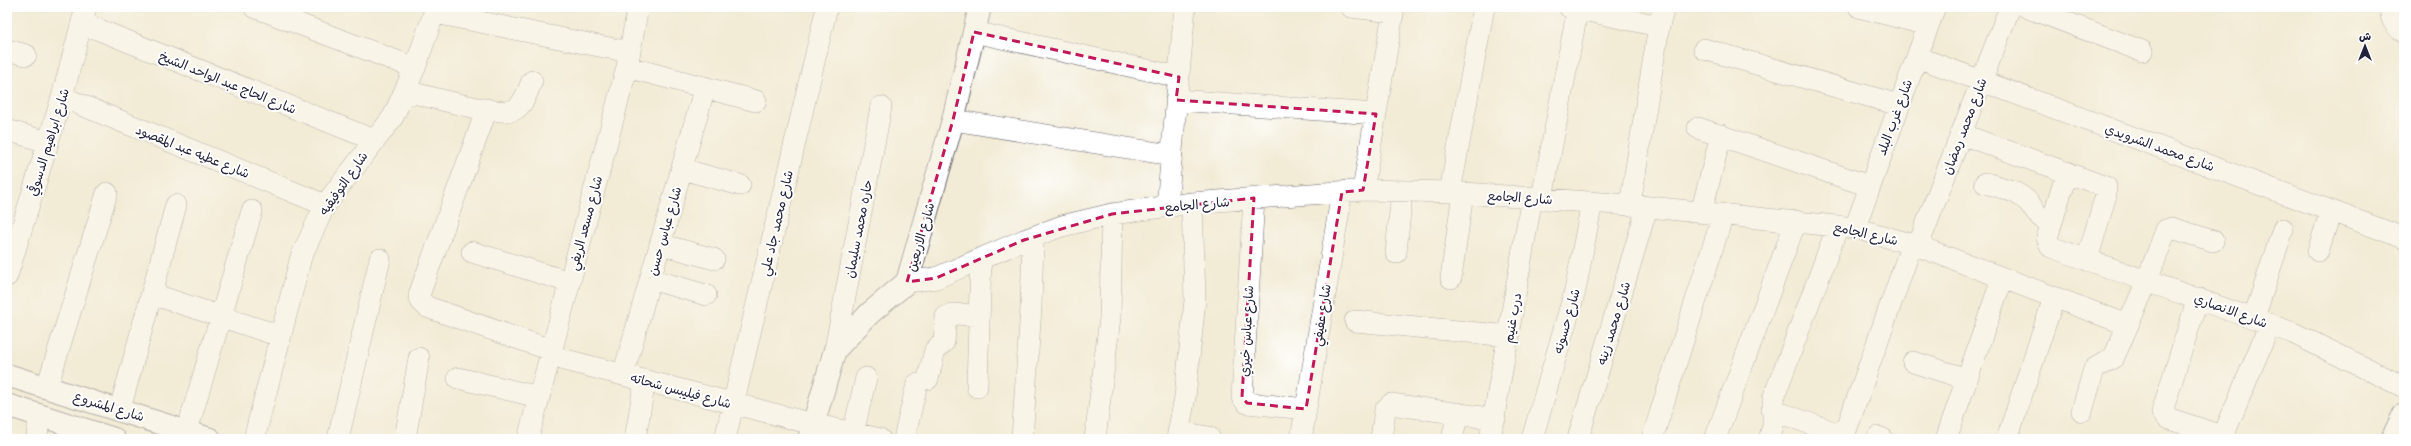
<svg xmlns="http://www.w3.org/2000/svg" width="2411" height="446" font-family="'Indie Flower','Playpen Sans Arabic',sans-serif">
	<style>
		.lines { fill: none; stroke-linecap: round; stroke-linejoin: round }
		.minor-casing { stroke: #6b6871; stroke-width: 22 }
		.tertiary-casing { stroke: #6b6871; stroke-width: 24 }
		.secondary-casing { stroke: #6b6871; stroke-width: 24 }
		.minor { stroke: #fff; stroke-width: 21 }
		.tertiary { stroke: #fff; stroke-width: 22 }
		.secondary { stroke: #fff; stroke-width: 22 }
		.marked { fill: none; stroke: #c2185b; stroke-width: 3; stroke-dasharray: 8 5; stroke-linejoin: round }
		.labels { text-anchor: middle; stroke-width: 4; stroke-linejoin: round; paint-order: stroke }
		.street-label { font-size: 13px; fill: #22223b; stroke: #fff }
	</style>
	<rect width="100%" height="100%" fill="#fff"/>
	<filter id="ink" filterUnits="userSpaceOnUse"><feTurbulence type="fractalNoise" baseFrequency=".025" numOctaves="2"/><feDisplacementMap in="SourceGraphic" scale="8" xChannelSelector="R" yChannelSelector="G"/><feConvolveMatrix kernelMatrix="1 2 1 2 8 2 1 2 1" color-interpolation-filters="sRGB"/></filter>
	<filter id="wash" filterUnits="userSpaceOnUse"><feTurbulence type="fractalNoise" baseFrequency=".012" numOctaves="4" result="noise"/><feDisplacementMap in="SourceGraphic" scale="16" xChannelSelector="R" yChannelSelector="G"/><feGaussianBlur stdDeviation="0.9" result="paint"/><feColorMatrix in="noise" values="0 0 0 0 0 0 0 0 0 0 0 0 0 0 0 0 0 1.4 0 .05"/><feComposite in="paint" operator="in"/></filter>
	<g filter="url(#wash)">
		<rect width="100%" height="100%" fill="#f2ebd5"/>
	</g>
	<g filter="url(#ink)">
		<g class="lines">
			<defs>
				<path id="minor" d="M254 7 415 68
					M1351 7 1393 12
					M1569 7 1659 26
					M1859 7 1928 25
					M2026 7 2142 51
					M2391 7C2389 17 2395 27 2404 32
					M435 13 629 52
					M82 23 374 140
					M974 32 1179 77
					M1704 49 1899 105
					M7 50 26 55
					M1917 57 2404 238
					M627 67 756 101
					M405 91C424 95 500 117 514 110 524 105 528 90 532 81
					M62 97 325 205
					M1176 100 1376 114
					M487 109 419 295 421 301 427 307 551 350
					M953 120 1171 155
					M1698 128 1869 186
					M7 130 47 142
					M1961 134 2106 187V195L2087 260
					M682 169 740 185
					M2067 172 2047 238 2051 247 2293 333 2404 387
					M1985 183C1996 186 2011 189 2021 196 2037 206 2030 215 2051 222
					M1363 190 1394 7
					M1450 192 1484 7
					M1254 198 1242 397 1247 403 1306 409
					M1542 198 1578 7
					M1630 205 1659 26 1664 7
					M1167 206 1185 7
					M1701 213 1721 135
					M1855 228 1935 7
					M660 244 714 259
					M1918 246 2010 7
					M2318 251 2331 211
					M472 252 569 282
					M1396 253 1402 191
					M7 276 62 97 86 7
					M1451 278 1463 193
					M650 279 706 295
					M907 282 936 278 1024 240 1062 226 1112 214 1192 203 1363 190 1450 192 1630 205 1855 228 1918 246 2128 325
					M152 294 280 336
					M2198 298 2162 412 2167 418 2223 436
					M2254 318 2283 229
					M1355 321 1509 336
					M835 350 881 107
					M550 356 813 424 880 439
					M1913 362 1967 379
					M623 375 705 87
					M458 378 539 397
					M928 379 935 350 944 342 946 317 952 314 978 315
					M47 387 107 193
					M977 387 981 258
					M120 409 176 205
					M1772 410 1844 436
					M2082 411 2094 369 2114 357 2147 281 2166 230 2172 228 2213 241
					M187 431 252 211
					M1178 432 1209 437
					M853 433 866 378
					M1878 437 1883 439
					M37 439 39 415
					M69 439 70 425
					M254 439 301 257 325 205 393 117 415 68 436 7
					M338 439 380 259
					M405 439 419 358
					M528 439 627 67 638 7
					M635 439 645 381
					M725 439 827 7
					M904 439 917 384
					M1022 439 1031 308 1033 237
					M1095 439 1110 318 1112 214
					M1177 439 1185 397 1195 300 1192 203
					M1301 439 1342 192
					M1381 439 1385 410 1391 404 1495 419
					M1452 439 1458 413
					M1490 439 1532 197
					M1532 439 1575 291 1592 202
					M1578 439 1647 208
					M1652 439 1723 215
					M1715 439 1796 221
					M1769 439 1773 426V399L1838 226
					M1843 439 1912 244
					M1946 439 2002 279
					M2007 439 2054 298
					M2222 439 2270 324"/>
				<path id="tertiary" d="M809 439 835 350 869 314 907 282 953 120 980 7
					M2392 439 2404 414"/>
				<path id="secondary" d="M7 375 210 439
					M7 405 114 439"/>
			</defs>
			<use href="#minor" class="minor-casing"/>
			<use href="#tertiary" class="tertiary-casing"/>
			<use href="#secondary" class="secondary-casing"/>
			<use href="#minor" class="minor"/>
			<use href="#tertiary" class="tertiary"/>
			<use href="#secondary" class="secondary"/>
		</g>
	</g>
	<path d="M0 0H2411V446H0ZM974 32 1179 77 1176 100 1376 114 1363 190 1342 192 1306 409 1247 403 1242 397 1254 198 1112 214 1024 240 936 278 907 282 953 120Z" fill="#f2ebd5" fill-opacity=".55" fill-rule="evenodd"/>
	<path class="marked" d="M974 32 1179 77 1176 100 1376 114 1363 190 1342 192 1306 409 1247 403 1242 397 1254 198 1112 214 1024 240 936 278 907 282 953 120Z"/>
	<g class="labels">
		<g class="street-label">
			<text transform="translate(228 82) rotate(22)" y="5">شارع الحاج عبد الواحد الشيخ</text>
			<text transform="translate(1894 117) rotate(-70)" y="5">شارع غرب البلد</text>
			<text transform="translate(1964 126) rotate(-69)" y="5">شارع محمد رمضان</text>
			<text transform="translate(48 142) rotate(-73)" y="5">شارع ابراهيم الدسوقي</text>
			<text transform="translate(2160 147) rotate(20)" y="5">شارع محمد الشرويدي</text>
			<text transform="translate(193 151) rotate(22)" y="5">شارع عطيه عبد المقصود</text>
			<text transform="translate(343 183) rotate(-55)" y="5">شارع التوفيقيه</text>
			<text transform="translate(1520 197) rotate(4)" y="5">شارع الجامع</text>
			<text transform="translate(1197 204) rotate(-5)" y="5">شارع الجامع</text>
			<text transform="translate(585 223) rotate(-75)" y="5">شارع مسعد الريفي</text>
			<text transform="translate(776 223) rotate(-77)" y="5">شارع محمد جاد علي</text>
			<text transform="translate(858 229) rotate(-79)" y="5">حاره محمد سليمان</text>
			<text transform="translate(664 231) rotate(-74)" y="5">شارع عباس حسن</text>
			<text transform="translate(1866 233) rotate(13)" y="5">شارع الجامع</text>
			<text transform="translate(920 237) rotate(-74)" y="5">شارع الاربعين</text>
			<text transform="translate(2231 310) rotate(20)" y="5">شارع الانصاري</text>
			<text transform="translate(1321 315) rotate(-81)" y="5">شارع عفيفي</text>
			<text transform="translate(1512 318) rotate(-80)" y="5">درب غنيم</text>
			<text transform="translate(1566 321) rotate(-74)" y="5">شارع حسونه</text>
			<text transform="translate(1613 323) rotate(-73)" y="5">شارع محمد زينه</text>
			<text transform="translate(1246 331) rotate(-87)" y="5">شارع عباس خيري</text>
			<text transform="translate(681 390) rotate(15)" y="5">شارع فيليبس شحاته</text>
			<text transform="translate(109 406) rotate(17)" y="5">شارع المشروع</text>
		</g>
	</g>
	<rect width="2411" height="446" fill="none" stroke="#fff" stroke-width="24"/>
	<g transform="translate(2365 46)" stroke="#ffffff" stroke-width="3" paint-order="stroke">
	<path d="M0-3L7 15L0 10L-7 15Z" fill="#22223b"/>
	<text y="-6" font-size="11" font-weight="bold" text-anchor="middle" fill="#22223b">ش</text>
	</g>
</svg>
